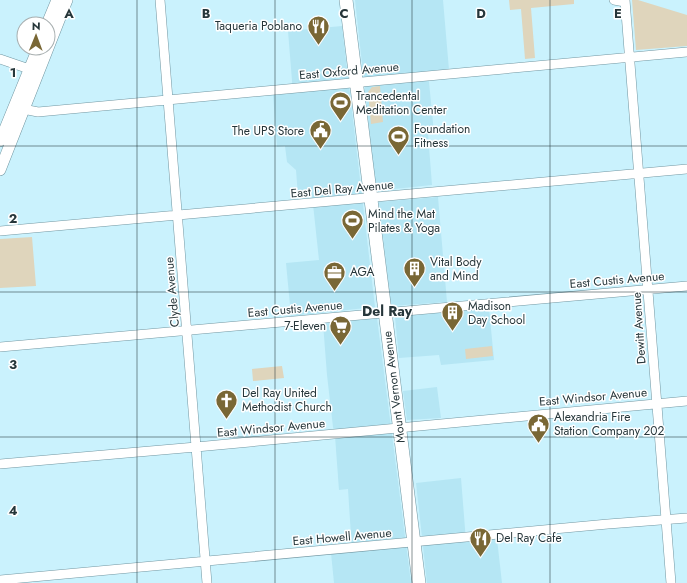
<svg xmlns="http://www.w3.org/2000/svg" width="687" height="583" font-family="Jost,sans-serif">
	<style>
		.built { fill: #b5e6f4 }
		.green { fill: #dfd5bc }
		.lines { fill: none; stroke-linecap: round; stroke-linejoin: round }
		.minor-casing { stroke: #7297a2; stroke-width: 10 }
		.tertiary-casing { stroke: #7297a2; stroke-width: 12 }
		.secondary-casing { stroke: #7297a2; stroke-width: 14 }
		.minor { stroke: #fff; stroke-width: 9 }
		.tertiary { stroke: #fff; stroke-width: 11 }
		.secondary { stroke: #fff; stroke-width: 13 }
		.grid { fill: none; stroke: #26363a; stroke-width: 1; stroke-opacity: 0.55 }
		.labels { text-anchor: middle; stroke-width: 3; stroke-linejoin: round; paint-order: stroke }
		.poi-label { font-size: 12px; fill: #26363a; stroke: #fff; text-anchor: start }
		.street-label { font-size: 12px; fill: #26363a; stroke: #fff }
		.quarter-label { font-size: 14px; font-weight: bold; fill: #26363a; stroke: #fff }
		.grid-label { font-size: 13px; text-anchor: middle; font-weight: bold; fill: #26363a; stroke: #fff; stroke-width: 3; stroke-linejoin: round; paint-order: stroke }
	</style>
	<rect width="100%" height="100%" fill="#caf2fd"/>
	<path class="built" d="M355 0H443L449 70 428 72 434 133 428 134 432 185 376 191Z
		M342 26 375 307 291 316 286 263 319 260 312 195 298 196 296 170 287 162 285 146 277 147 273 94 293 93 288 31Z
		M438 197 447 302 391 306 379 202Z
		M489 308 494 360 441 365 439 355 399 358 395 317Z
		M377 318 411 583H334L331 553 352 551 348 489 339 490 335 436 333 427 327 375 323 323Z
		M437 387 441 418 407 420 403 391Z
		M461 478 466 541 497 539 502 583H427L416 483Z"/>
	<path class="green" d="M509 0H574V4L531 8 535 58 525 59 521 9 510 10Z
		M632 0H638L687 15V46L636 50Z
		M380 86 383 122 371 124 368 92 372 87Z
		M32 237 36 286 0 288V239Z
		M492 346 493 356 466 359 465 349Z
		M282 366 284 378 253 381 252 369Z"/>
	<g class="lines">
		<defs>
			<path id="minor" d="M160 0 207 583
				M614 0 625 2
				M625 0 671 583
				M0 59 35 71
				M18 108 38 112 687 52
				M0 231 687 169
				M0 347 687 286
				M0 464 196 447 687 401
				M0 580 608 524 687 518"/>
			<path id="tertiary" d="M47 24 57 0
				M0 141 38 48
				M0 170 67 0"/>
			<path id="secondary" d="M346 0 419 583"/>
		</defs>
		<use href="#minor" class="minor-casing"/>
		<use href="#tertiary" class="tertiary-casing"/>
		<use href="#secondary" class="secondary-casing"/>
		<use href="#minor" class="minor"/>
		<use href="#tertiary" class="tertiary"/>
		<use href="#secondary" class="secondary"/>
	</g>
	<path class="grid" d="M137 0V583M275 0V583M412 0V583M550 0V583M0 146H687M0 292H687M0 437H687"/>
	<defs>
		<symbol id="restaurant-pin" viewBox="-11 -11 22 30"><path d="M0 17L-7.5 6A9.5 9.5 0 1 1 7.5 6Z" fill="#796735" stroke="#fff"/><path d="M-5-6h1v4h1v-4h1v4h1v-4h1v5L-1.5 .5V6h-2V.5L-5-1ZM5-6V6H3V1.5H1.5Q1.5-4 5-6Z" fill="#fff"/></symbol>
		<symbol id="stadium-pin" viewBox="-11 -11 22 30"><path d="M0 17L-7.5 6A9.5 9.5 0 1 1 7.5 6Z" fill="#796735" stroke="#fff"/><path d="M0-5a6.5 5 0 1 0 0 10a6.5 5 0 1 0 0-10ZM-3.5-1.8h7v3.6h-7Z" fill="#fff"/></symbol>
		<symbol id="civic-pin" viewBox="-11 -11 22 30"><path d="M0 17L-7.5 6A9.5 9.5 0 1 1 7.5 6Z" fill="#796735" stroke="#fff"/><path d="M-.6-6.5H3V-4.5H.6V-3L4-1V1h2V6H-6V1h2V-1L-.6-3ZM-1.2 2.5V6h2.4V2.5Z" fill="#fff"/></symbol>
		<symbol id="building-pin" viewBox="-11 -11 22 30"><path d="M0 17L-7.5 6A9.5 9.5 0 1 1 7.5 6Z" fill="#796735" stroke="#fff"/><path d="M-4-6H4V6H1V3H-1V6H-4ZM-2.5-4.3h1.7v1.8h-1.7ZM.8-4.3h1.7v1.8H.8ZM-2.5-1h1.7V.8h-1.7ZM.8-1h1.7V.8H.8Z" fill="#fff"/></symbol>
		<symbol id="office-pin" viewBox="-11 -11 22 30"><path d="M0 17L-7.5 6A9.5 9.5 0 1 1 7.5 6Z" fill="#796735" stroke="#fff"/><path d="M-6-3h4V-5.5h4V-3h4V5H-6ZM-1-4.5V-3h2v-1.5ZM-6 0V1H6V0Z" fill="#fff"/></symbol>
		<symbol id="supermarket-pin" viewBox="-11 -11 22 30"><path d="M0 17L-7.5 6A9.5 9.5 0 1 1 7.5 6Z" fill="#796735" stroke="#fff"/><path d="M-6-5.5h2.5l.6 2H6L4.5 2H-2.5L-4.4-4H-6ZM-1.5 3.2a1.3 1.3 0 1 0 .1 0ZM3 3.2a1.3 1.3 0 1 0 .1 0Z" fill="#fff"/></symbol>
		<symbol id="church-pin" viewBox="-11 -11 22 30"><path d="M0 17L-7.5 6A9.5 9.5 0 1 1 7.5 6Z" fill="#796735" stroke="#fff"/><path d="M-1.2-6h2.4v3.5h3.3v2.4h-3.3V6h-2.4V-.1h-3.3v-2.4h3.3Z" fill="#fff"/></symbol>
	</defs>
	<g fill-rule="evenodd">
		<use href="#restaurant-pin" x="306" y="14" width="25" height="34"/>
		<use href="#stadium-pin" x="328" y="90" width="25" height="34"/>
		<use href="#civic-pin" x="308" y="118" width="25" height="34"/>
		<use href="#stadium-pin" x="386" y="124" width="25" height="34"/>
		<use href="#stadium-pin" x="340" y="208" width="25" height="34"/>
		<use href="#building-pin" x="402" y="256" width="25" height="34"/>
		<use href="#office-pin" x="322" y="260" width="25" height="34"/>
		<use href="#building-pin" x="440" y="300" width="25" height="34"/>
		<use href="#supermarket-pin" x="328" y="314" width="25" height="34"/>
		<use href="#church-pin" x="214" y="388" width="25" height="34"/>
		<use href="#civic-pin" x="526" y="412" width="25" height="34"/>
		<use href="#restaurant-pin" x="468" y="526" width="25" height="34"/>
	</g>
	<g class="labels">
		<g class="poi-label">
			<text x="302" y="30" text-anchor="end">Taqueria Poblano</text>
			<text x="356" y="100">Trancedental<tspan x="356" dy="14">Meditation Center</tspan></text>
			<text x="414" y="133">Foundation<tspan x="414" dy="14">Fitness</tspan></text>
			<text x="304" y="135" text-anchor="end">The UPS Store</text>
			<text x="368" y="218">Mind the Mat<tspan x="368" dy="14">Pilates &amp; Yoga</tspan></text>
			<text x="430" y="266">Vital Body<tspan x="430" dy="14">and Mind</tspan></text>
			<text x="350" y="276">AGA</text>
			<text x="468" y="310">Madison<tspan x="468" dy="14">Day School</tspan></text>
			<text x="326" y="330" text-anchor="end">7-Eleven</text>
			<text x="242" y="397">Del Ray United<tspan x="242" dy="14">Methodist Church</tspan></text>
			<text x="554" y="421">Alexandria Fire<tspan x="554" dy="14">Station Company 202</tspan></text>
			<text x="496" y="542">Del Ray Cafe</text>
		</g>
		<g class="street-label">
			<text transform="translate(349 71) rotate(-5)" y="4">East Oxford Avenue</text>
			<text transform="translate(342 189) rotate(-5)" y="4">East Del Ray Avenue</text>
			<text transform="translate(617 280) rotate(-5)" y="4">East Custis Avenue</text>
			<text transform="translate(172 292) rotate(-95)" y="4">Clyde Avenue</text>
			<text transform="translate(295 309) rotate(-5)" y="4">East Custis Avenue</text>
			<text transform="translate(639 328) rotate(-94)" y="4">Dewitt Avenue</text>
			<text transform="translate(394 387) rotate(-97)" y="4">Mount Vernon Avenue</text>
			<text transform="translate(593 397) rotate(-5)" y="4">East Windsor Avenue</text>
			<text transform="translate(271 428) rotate(-5)" y="4">East Windsor Avenue</text>
			<text transform="translate(342 537) rotate(-5)" y="4">East Howell Avenue</text>
		</g>
		<g class="quarter-label">
			<text x="387" y="316">Del Ray</text>
		</g>
	</g>
	<g class="grid-label">
		<text x="69" y="18">A</text>
		<text x="206" y="18">B</text>
		<text x="344" y="18">C</text>
		<text x="481" y="18">D</text>
		<text x="618" y="18">E</text>
		<text x="13" y="77">1</text>
		<text x="13" y="223">2</text>
		<text x="13" y="369">3</text>
		<text x="13" y="515">4</text>
	</g>
	<g transform="translate(36 36) rotate(1)"><circle r="19" fill="#ffffff" stroke="#a8afb0"/>
	<path d="M0-3L7 15L0 10L-7 15Z" fill="#796735"/>
	<text y="-6" font-size="11" font-weight="bold" text-anchor="middle" fill="#26363a">N</text>
	</g>
</svg>
